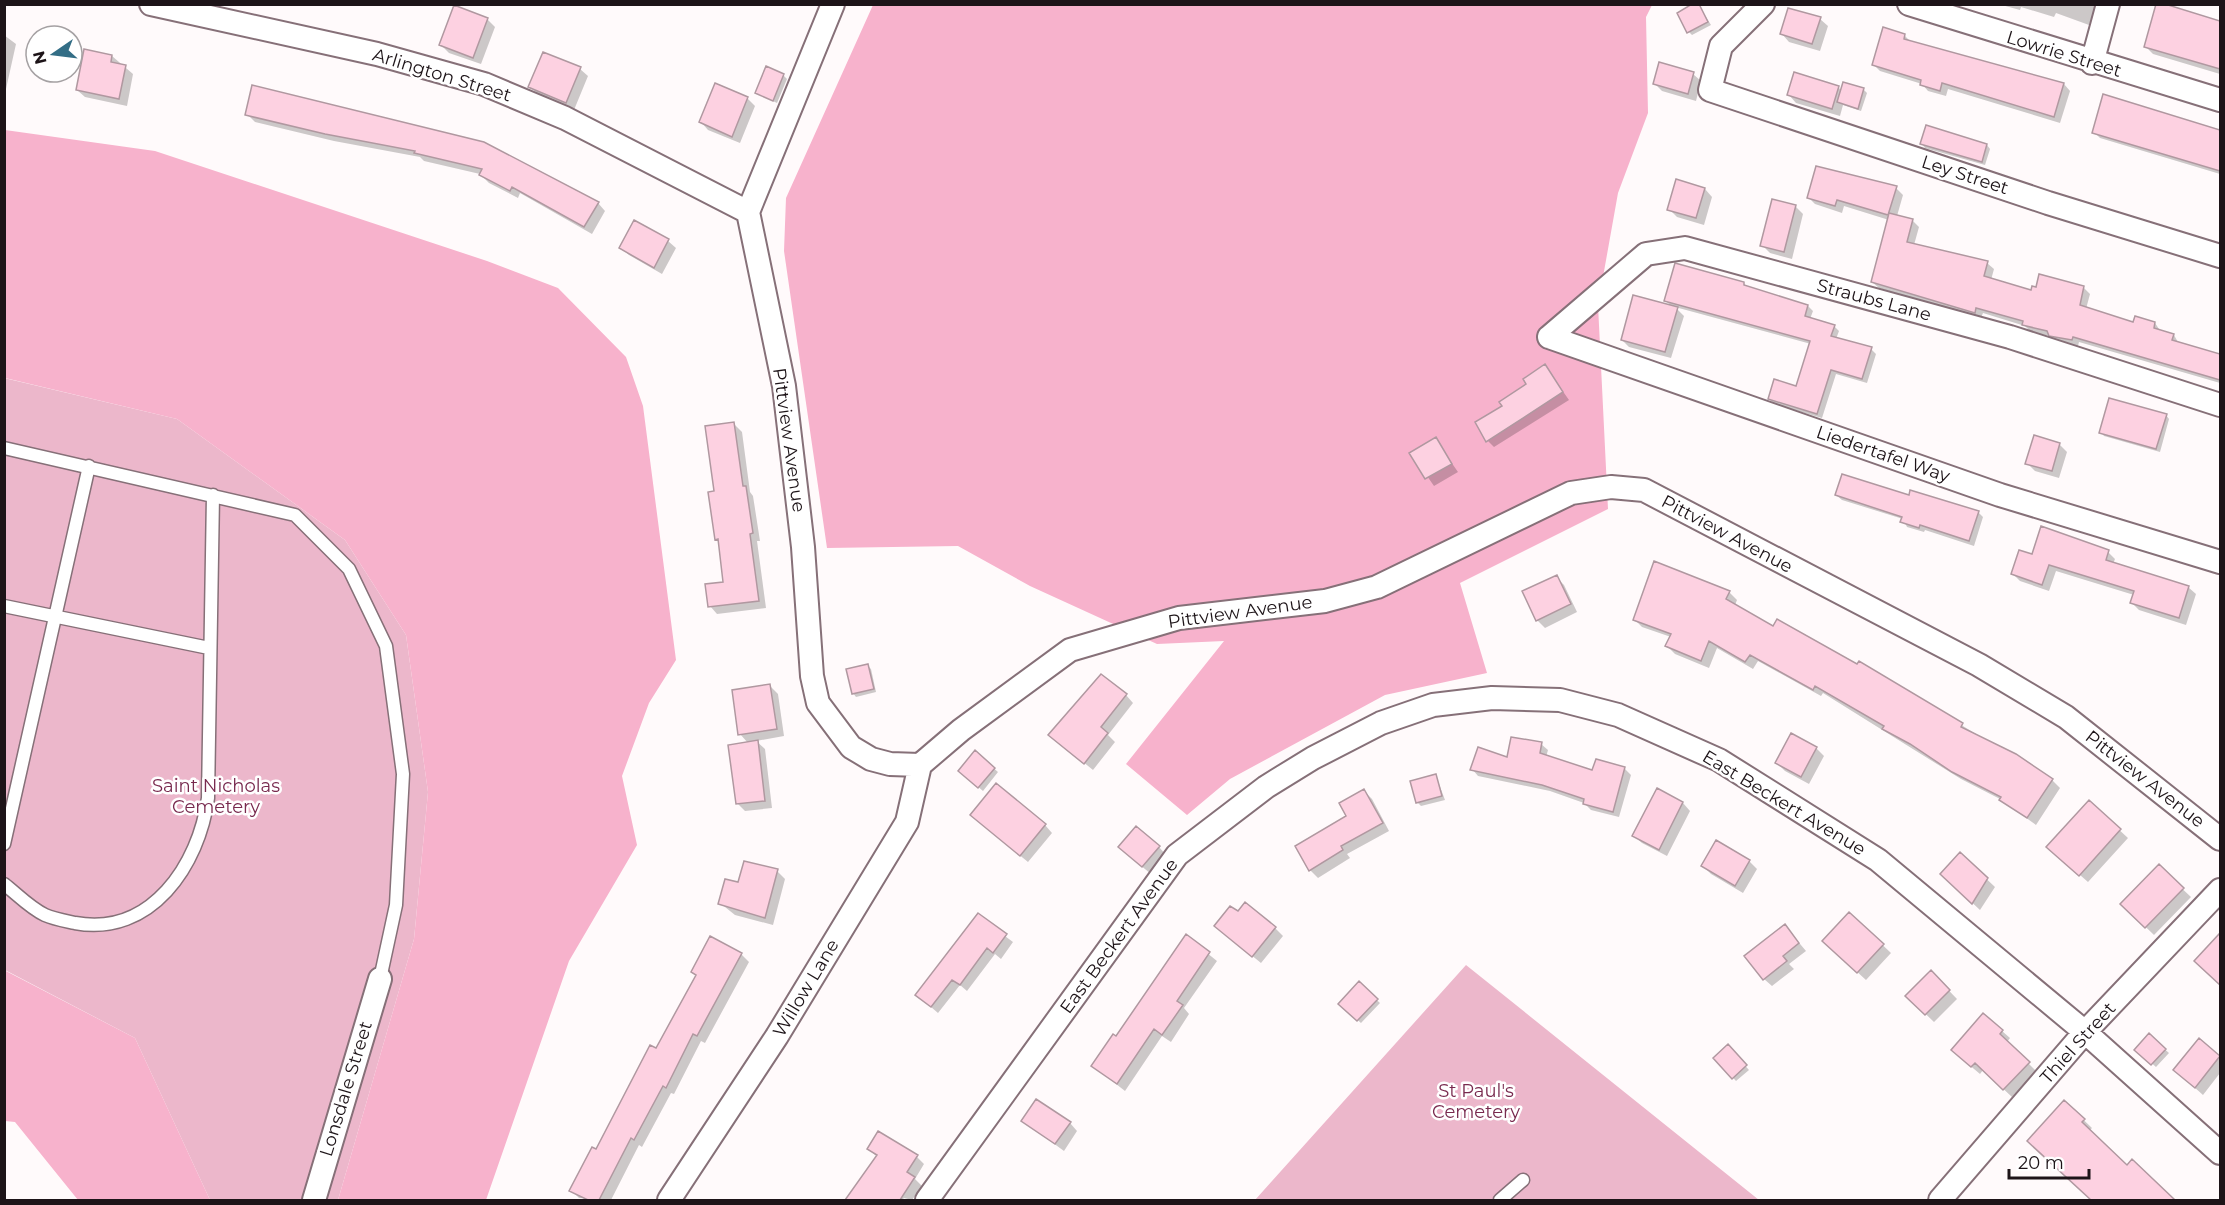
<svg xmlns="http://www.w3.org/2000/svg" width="2225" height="1205" font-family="Montserrat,sans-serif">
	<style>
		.green { fill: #ecb7cb }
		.forest { fill: #f7b2cc }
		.shadow { fill: #0003 }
		.building { fill: #fdd1e1; stroke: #b098a0; stroke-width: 1.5 }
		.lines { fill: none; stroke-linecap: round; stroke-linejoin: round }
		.service-casing { stroke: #867078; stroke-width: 15 }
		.minor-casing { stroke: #867078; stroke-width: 26 }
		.service { stroke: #fff; stroke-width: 12 }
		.minor { stroke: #fff; stroke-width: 22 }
		.labels { text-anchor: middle; stroke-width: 5; stroke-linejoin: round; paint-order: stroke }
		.street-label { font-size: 18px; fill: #1d1418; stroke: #fff }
		.park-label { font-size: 18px; fill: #78294e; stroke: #fff }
	</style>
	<rect width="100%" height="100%" fill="#fffafb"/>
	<path class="green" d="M4 378 177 419 345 540 406 635 428 792 414 939 338 1200H210L135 1038 5 970Z
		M1466 965 1759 1200H1255Z"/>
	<path class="forest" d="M873 5H1652L1646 17 1648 113 1618 193 1598 305 1608 509 1460 583 1487 673 1385 695 1230 779 1187 815 1126 764 1224 641 1157 644 1030 586 958 546 827 548 784 251 786 198Z
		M5 130 155 151 487 261 558 288 626 357 643 406 676 660 649 703 622 776 637 845 569 961 486 1200H338L414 939 428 792 406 635 345 540 177 419 5 378Z
		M4 970 135 1038 210 1200H78L15 1122 5 1121Z"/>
	<path class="shadow" d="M1698 4 1711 25 1692 35 1689 32Z
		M1998 4H2096L2089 25 2056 13 2054 17 2021 7 2020 10Z
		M2160 4 2220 22V74L2153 54 2145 46Z
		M487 19 495 27 481 64 449 53 441 45Z
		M1820 19 1828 26 1820 51 1789 42 1782 34Z
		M4 35 16 44 6 89H4Z
		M1904 35 1911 42 2064 84 2070 91 2060 123 1948 89 1946 96 1928 91 1922 84 1880 71 1874 65Z
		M112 56 133 74 127 106 85 97 77 90Z
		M580 69 588 76 574 110 538 94 530 87Z
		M1693 74 1701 81 1696 101 1662 91 1654 83Z
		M783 75 787 79 777 103 756 93Z
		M253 86 598 203 605 211 592 234 520 193 518 198 489 183 480 174 424 161 420 157 334 141 255 122 247 114Z
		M1838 87 1842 91 1863 89 1867 93 1861 111 1843 105 1840 116 1796 103 1789 95Z
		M2104 96 2220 131V174L2100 138 2094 132Z
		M747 98 755 106 740 143 708 130 701 122Z
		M1927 127 1987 145 1990 149 1985 165 1925 148 1922 144Z
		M1896 188 1903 195 1897 216 1913 221 1919 227 1914 245 1987 263 1994 269 1991 280 2032 292 2083 287 2090 294 2086 309 2134 324 2155 323 2161 332 2174 335 2179 344 2220 356V383L2079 342 2078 346 2055 341 2050 336 2031 332 2025 326 1983 313 1981 318 1879 288 1872 282 1889 220 1844 206 1842 213 1815 204 1808 197Z
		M1705 189 1712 197 1704 225 1677 217 1669 209Z
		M1795 206 1803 214 1792 259 1770 253 1762 245Z
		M668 241 676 248 662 274 629 255 621 248Z
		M1744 284 1747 287 1808 306 1813 311 1810 319 1834 326 1839 331 1836 339 1871 349 1876 354 1867 383 1836 374 1822 418 1774 404 1769 399 1797 387 1811 344 1675 307 1684 316 1671 358 1629 347 1622 340 1673 308 1666 301Z
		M1545 366 1569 400 1494 447 1488 441 1504 406Z
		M2166 415 2169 419 2160 452 2104 436 2101 432Z
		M734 424 742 432 750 492 753 496 760 541H757L766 608 717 614 710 606 725 583 720 542 717 539 715 492Z
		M1435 439 1458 472 1434 486 1411 453Z
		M2059 444 2067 452 2059 478 2035 471 2027 463Z
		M1836 495 1910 497 1978 512 1983 517 1974 546 1925 530 1924 532 1907 527 1903 519 1842 500Z
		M2108 552 2115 559 2113 564 2188 587 2196 594 2186 625 2139 610 2132 603 2134 595 2056 571 2049 591 2020 581 2013 574 2033 556Z
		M1556 577 1564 585 1577 612 1545 628 1537 620Z
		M1729 592 1737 600 1735 605 1774 628 1858 666 1859 663 2052 780 2060 788 2036 825 2000 799 1961 779 1823 693 1821 696 1758 661 1753 669 1717 648 1709 668 1675 654 1667 646 1671 637 1642 627 1634 619Z
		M868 666 871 669 876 692 856 697 853 693Z
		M770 686 778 694 784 736 756 741 765 749 772 808 745 811 737 803 748 743 740 734Z
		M1126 695 1133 703 1108 735 1115 742 1093 770 1050 735 1072 707 1075 709Z
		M1541 744 1548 750 1546 757 1593 772 1625 769 1631 775 1619 817 1591 810 1584 803 1550 791 1478 776 1472 769 1508 759Z
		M1816 748 1824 756 1809 784 1785 771 1777 763Z
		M975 752 998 772 983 791 963 774Z
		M1436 776 1445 800 1421 806 1417 802Z
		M1657 790 1683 803 1690 811 1667 856 1642 843 1634 836Z
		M1364 791 1372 799 1389 831 1347 854 1350 858 1318 878 1310 870Z
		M2089 802 2128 838 2088 882 2056 854Z
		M979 822 1045 825 1052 833 1028 862Z
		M1717 842 1749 861 1757 869 1743 893 1711 874 1703 866Z
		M1159 847 1166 855 1151 874 1128 855Z
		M1960 854 1995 887 1980 910 1949 881Z
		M2159 867 2191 897 2154 935 2122 904Z
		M777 871 785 879 773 925 735 915 720 903 740 884Z
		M1238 913 1275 928 1283 936 1261 963 1224 933Z
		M1850 914 1891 953 1866 980 1832 949Z
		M978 916 1013 942 1001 959 995 954 967 991 960 985 938 1013 917 995Z
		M1785 926 1806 951 1789 964 1794 969 1772 986 1764 979Z
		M2220 935V983L2196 961Z
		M1186 936 1217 961 1184 1008 1189 1014 1171 1042 1162 1036 1125 1091 1093 1066 1117 1039Z
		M741 954 749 962 705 1043 701 1041 674 1094 671 1093 642 1147 639 1145 611 1200 579 1198 571 1190 656 1050Z
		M1931 972 1957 999 1934 1022 1907 996Z
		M1359 984 1380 1003 1361 1023 1340 1004Z
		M2002 1031 2010 1038 2007 1042 2036 1071 2012 1097 1983 1070 1980 1074 1961 1058Z
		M2149 1035 2169 1053 2156 1067 2137 1050Z
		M2199 1041 2220 1058V1073L2203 1095 2175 1070Z
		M1728 1047 1749 1070 1736 1081 1715 1058Z
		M2065 1102 2092 1128 2089 1131 2127 1167 2132 1161 2173 1200H2103L2089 1187Z
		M1023 1121 1070 1123 1077 1131 1064 1151Z
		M869 1149 917 1157 924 1164 915 1179 922 1186 912 1200 904 1198 902 1200H848L877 1157Z"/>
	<path class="building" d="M1692 4H1699L1708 22 1687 33 1677 13Z
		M2156 4H2165L2220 21V69L2144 47Z
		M454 5 488 18 473 58 439 45Z
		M1788 8 1821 17 1812 44 1780 34Z
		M1883 27 1905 34 1904 39 2064 83 2054 117 1942 83 1940 91 1920 85 1921 80 1872 65Z
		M84 49 112 55 111 62 126 65 119 99 76 90Z
		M543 52 581 67 566 103 528 87Z
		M1659 62 1694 72 1688 94 1653 84Z
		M766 66 784 74 773 101 755 93Z
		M1794 72 1839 86 1832 109 1787 95Z
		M1843 82 1864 88 1858 109 1837 102Z
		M715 83 748 97 732 137 699 122Z
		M252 85 484 142 599 202 584 227 512 187 510 191 479 175 482 169 414 153 415 151 325 134 245 115Z
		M2103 94 2220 130V171L2092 133Z
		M1926 125 1987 144 1982 162 1920 144Z
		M1816 166 1897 186 1888 215 1837 200 1835 206 1807 198Z
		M1676 179 1705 188 1696 218 1667 210Z
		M1772 199 1796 205 1784 252 1760 246Z
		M1889 213 1913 219 1907 242 1988 261 1984 276 2031 290 2032 286 2036 287 2039 274 2084 286 2080 305 2133 322 2135 316 2155 322 2154 328 2174 334 2172 340 2220 354V380L2073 337 2072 340 2049 336 2047 331 2022 325 2023 321 1976 308 1975 313 1871 282Z
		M634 220 669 239 654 268 619 248Z
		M1675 263 1744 282V285L1808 305 1805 316 1835 325 1831 336 1872 347 1862 379 1831 370 1817 414 1768 399 1774 379 1796 386 1810 341 1664 301Z
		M1633 295 1678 307 1665 352 1621 340Z
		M1545 364 1563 392 1486 442 1475 422 1502 406 1499 402 1526 384 1523 379Z
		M2109 398 2167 414 2156 449 2099 433Z
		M734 422 743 486H746L753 533 750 534 759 601 708 607 705 584 723 582 718 539 715 540 708 492 714 491 705 426Z
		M2034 435 2060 443 2052 471 2025 464Z
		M1436 437 1452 464 1425 479 1409 453Z
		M1842 474 1909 495 1910 490 1979 511 1969 541 1920 525 1919 528 1900 522 1902 517 1835 495Z
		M2041 526 2109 550 2106 560 2189 586 2179 618 2130 603 2134 591 2049 565 2042 585 2011 574 2019 550 2032 554Z
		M1654 561 1730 591 1726 599 1773 626 1777 619 1857 664 1859 661 1963 723 1961 727 2016 754 2053 779 2027 818 1999 800 2001 797 1952 772 1910 744 1882 729 1884 726 1815 686 1813 690 1750 655 1745 662 1709 641 1701 661 1665 646 1671 634 1633 620Z
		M1557 575 1571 604 1536 621 1522 591Z
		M868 664 874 689 852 694 846 669Z
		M1101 674 1127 694 1101 727 1108 733 1084 764 1048 735Z
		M770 684 777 729 738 735 732 690Z
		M1791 733 1817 747 1801 777 1775 763Z
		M1511 737 1542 742 1540 753 1592 770 1596 759 1625 767 1613 812 1583 804 1584 799 1542 785 1470 770 1478 747 1507 757Z
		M758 740 765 801 736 804 728 745Z
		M975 750 995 768 978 788 958 771Z
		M1436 774 1442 796 1416 803 1410 781Z
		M996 783 1046 824 1020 856 970 815Z
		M1657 788 1683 802 1659 850 1632 836Z
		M1364 789 1383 823 1341 846 1343 850 1309 871 1295 846 1346 816 1339 803Z
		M2089 800 2121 829 2079 876 2046 847Z
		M1136 826 1160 846 1142 867 1118 847Z
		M1716 840 1750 860 1735 886 1701 866Z
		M1960 852 1988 878 1972 904 1940 874Z
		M744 861 778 869 765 918 718 904 725 879 738 882Z
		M2159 864 2184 888 2145 928 2120 904Z
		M1245 902 1276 927 1252 957 1214 926 1230 906 1238 911Z
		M1849 912 1884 944 1857 973 1822 941Z
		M978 913 1007 934 993 953 987 948 960 985 952 980 931 1007 915 995Z
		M1785 924 1799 943 1783 956 1787 961 1763 980 1744 956Z
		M2220 933V985L2194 961Z
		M1186 934 1210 952 1177 1001 1183 1005 1162 1035 1154 1029 1117 1084 1091 1066 1113 1034 1116 1036Z
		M710 936 742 953 697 1036 693 1034 666 1088 663 1086 634 1140 631 1138 599 1200H588L569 1191 592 1147 596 1149 650 1045 656 1048 696 975 691 972Z
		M1931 970 1950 990 1925 1015 1905 996Z
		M1359 981 1378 999 1357 1021 1338 1004Z
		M1983 1013 2003 1030 2000 1034 2030 1062 2003 1090 1975 1063 1971 1067 1951 1050Z
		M2149 1033 2166 1049 2151 1065 2134 1050Z
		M2199 1038 2220 1056 2195 1088 2173 1070Z
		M1728 1044 1747 1065 1732 1079 1713 1058Z
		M1036 1099 1071 1122 1055 1144 1021 1121Z
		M2064 1100 2085 1119 2082 1122 2127 1165 2132 1159 2175 1200H2091L2027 1141Z
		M878 1131 918 1155 907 1172 915 1177 900 1200H845L877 1155 867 1149Z"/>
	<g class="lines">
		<defs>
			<path id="service" d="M4 448 295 515 349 569 386 646 403 774 396 905 380 979
				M4 606 209 648
				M4 844 89 466
				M4 884C17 894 30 908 45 915 54 919 66 921 75 923 151 937 199 865 208 798L213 495
				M1500 1200 1523 1180"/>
			<path id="minor" d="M151 4 377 54 484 84 565 118 748 212
				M833 4 748 212 784 386 803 547 812 676 818 703 851 747 871 759 890 764 920 765 961 730 1070 650 1179 618 1325 601 1377 587 1571 493 1611 487 1644 490 1979 665 2066 717 2220 839
				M1763 4 1721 46 1710 90 2048 203 2220 256
				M1909 4 2220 100
				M2092 63 2108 4
				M1549 337 1646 254 1685 248 2010 337 2220 405
				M1549 337 2000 495 2220 562
				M314 1200 380 979
				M669 1200 777 1036 907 822 920 765
				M927 1200 1177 855 1266 787 1313 758 1381 723 1433 705 1492 698 1560 700 1618 715 1719 760 1878 860 2085 1032 2220 1153
				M1940 1200 2085 1032 2220 890"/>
		</defs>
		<use href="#service" class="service-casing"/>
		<use href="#minor" class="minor-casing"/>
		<use href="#service" class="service"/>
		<use href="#minor" class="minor"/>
	</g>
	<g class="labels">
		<g class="street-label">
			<text transform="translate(2064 54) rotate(17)" y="6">Lowrie Street</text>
			<text transform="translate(442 75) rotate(17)" y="6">Arlington Street</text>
			<text transform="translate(1965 175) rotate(18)" y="6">Ley Street</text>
			<text transform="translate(1874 300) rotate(15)" y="6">Straubs Lane</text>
			<text transform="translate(789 440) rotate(82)" y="6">Pittview Avenue</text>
			<text transform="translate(1883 454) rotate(19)" y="6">Liedertafel Way</text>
			<text transform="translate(1727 534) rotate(28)" y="6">Pittview Avenue</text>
			<text transform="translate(1240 612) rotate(-8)" y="6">Pittview Avenue</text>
			<text transform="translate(2145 779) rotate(38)" y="6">Pittview Avenue</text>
			<text transform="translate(1784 803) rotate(31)" y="6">East Beckert Avenue</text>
			<text transform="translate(1119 936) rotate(-54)" y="6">East Beckert Avenue</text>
			<text transform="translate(806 988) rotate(-59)" y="6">Willow Lane</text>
			<text transform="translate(2078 1043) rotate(-48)" y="6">Thiel Street</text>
			<text transform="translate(346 1089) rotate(-73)" y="6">Lonsdale Street</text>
		</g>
		<g class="park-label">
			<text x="216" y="792">Saint Nicholas<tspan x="216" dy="21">Cemetery</tspan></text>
			<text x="1476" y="1097">St Paul's<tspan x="1476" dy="21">Cemetery</tspan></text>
		</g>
	</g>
	<rect width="2225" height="1205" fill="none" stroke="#1d1418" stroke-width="12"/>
	<g transform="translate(54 54) rotate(256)"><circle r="28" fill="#ffffff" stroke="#a5a1a3" stroke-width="1.5"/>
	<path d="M0-4.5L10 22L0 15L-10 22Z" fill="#336e86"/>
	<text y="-9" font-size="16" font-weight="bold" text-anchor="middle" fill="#1d1418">N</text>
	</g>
	<path d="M2009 1169v9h80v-9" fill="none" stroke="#1d1418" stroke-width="3"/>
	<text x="2018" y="1169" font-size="18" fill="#1d1418" stroke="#ffffff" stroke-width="4.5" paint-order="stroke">20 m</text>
</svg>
